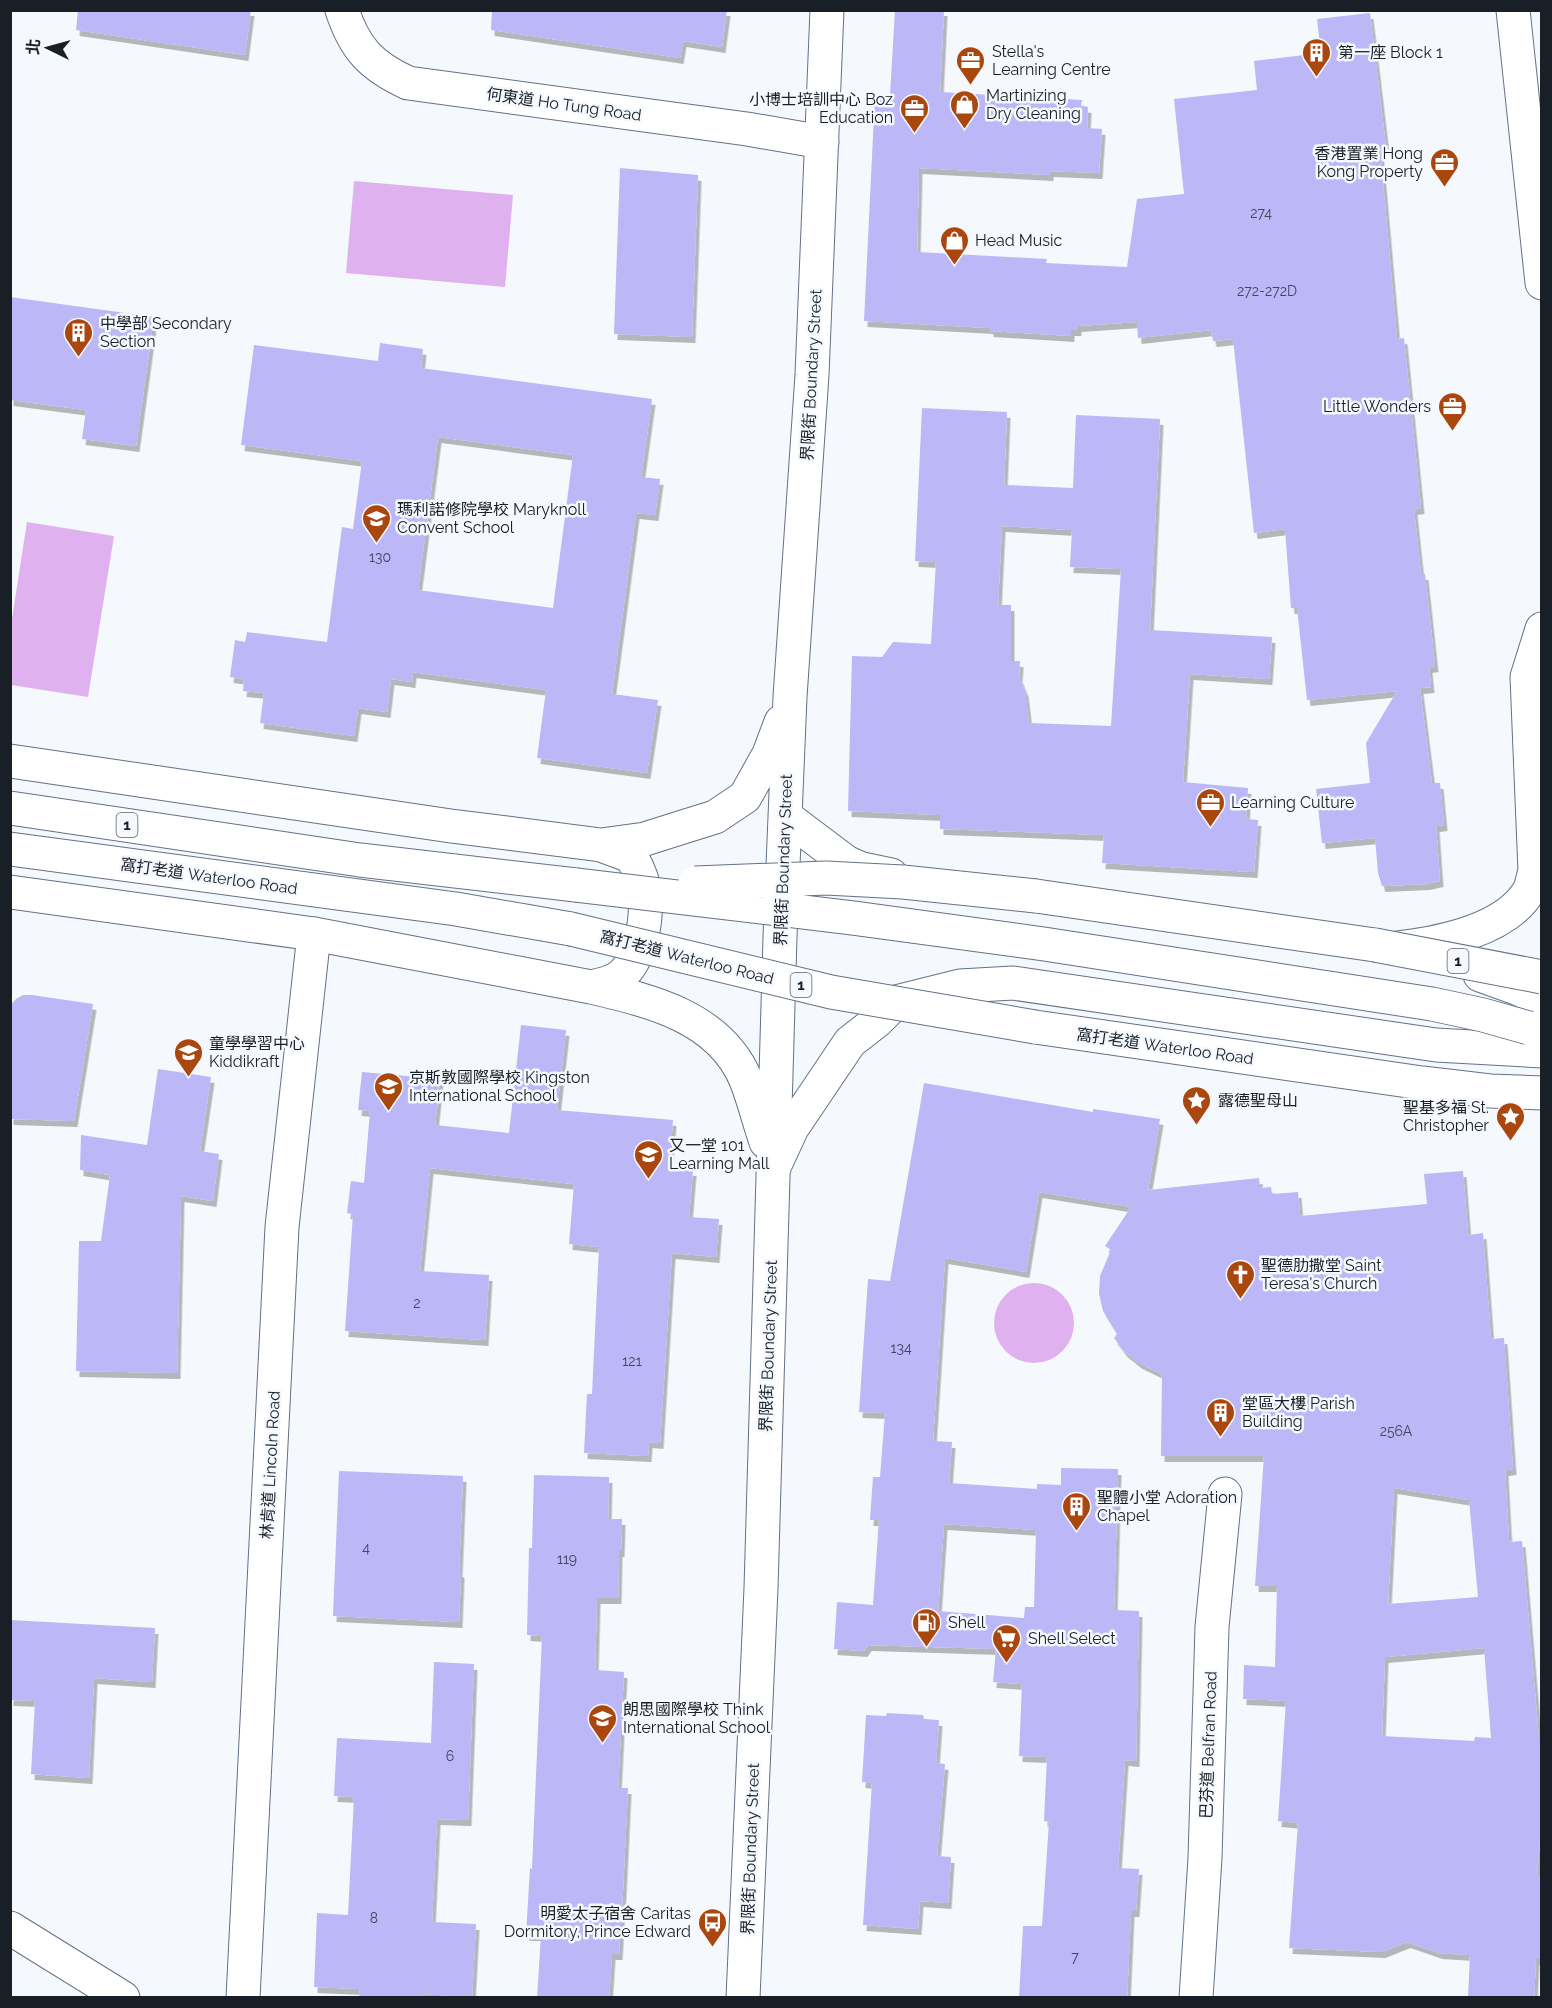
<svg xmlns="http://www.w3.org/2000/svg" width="1552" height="2008" font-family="Raleway,'Noto Sans TC',sans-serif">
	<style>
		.green { fill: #dfb1ef }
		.building { fill: #bcb7f6; fill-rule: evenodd; filter: url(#shadow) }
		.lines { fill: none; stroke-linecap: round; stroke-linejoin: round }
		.street-casing { stroke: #637186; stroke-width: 35 }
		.primary-casing { stroke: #637186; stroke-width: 35 }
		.highway-casing { stroke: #637186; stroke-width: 35 }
		.street { stroke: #fff; stroke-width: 33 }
		.primary { stroke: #fff; stroke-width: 33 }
		.highway { stroke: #fff; stroke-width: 33 }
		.highway-bridge-casing { stroke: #637186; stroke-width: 35; stroke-linecap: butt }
		.highway-bridge { stroke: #fff; stroke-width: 33 }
		.labels { text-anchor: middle; stroke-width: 5; stroke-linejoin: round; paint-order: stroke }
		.number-label { font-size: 14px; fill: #42455b }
		.shield { fill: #f5f8fd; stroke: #5b6067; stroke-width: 1.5 }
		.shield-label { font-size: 15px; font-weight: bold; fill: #191f27 }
		.poi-label { font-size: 16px; fill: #191f27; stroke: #f5f8fd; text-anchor: start }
		.street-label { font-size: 16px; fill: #191f27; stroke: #f5f8fd }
	</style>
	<defs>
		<filter id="shadow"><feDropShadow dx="3.5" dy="6" stdDeviation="0" flood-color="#0004"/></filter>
	</defs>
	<rect width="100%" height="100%" fill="#f5f8fd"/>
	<path class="green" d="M354 181 513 195 505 287 346 273Z
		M27 522 114 536 88 697 11 685V625Z
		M994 1323a40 40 0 1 1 80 0a40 40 0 1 1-80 0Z"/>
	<path class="building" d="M78 10H251L245 55 76 30Z
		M492 10H727L722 47 683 41 680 58 491 30Z
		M895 10H944L940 92 1082 100 1081 106 1088 107 1087 128 1102 129 1099 173 1050 171V175L919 168 917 252 1047 259 1046 263 1127 267 1137 199 1184 194 1174 99 1257 90 1254 61 1321 53 1317 19 1370 13 1386 147 1380 148 1397 339 1404 338 1421 508 1414 509 1421 574H1425L1435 666 1429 667 1431 687 1420 688 1432 783H1440L1444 825 1436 826 1440 881 1426 884 1382 886 1378 873 1375 838 1322 843 1316 789 1370 783 1366 743 1397 691 1307 700 1297 608H1291L1285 529 1254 533 1233 339 1213 341 1211 330 1138 338 1137 322 1078 326V330H1071V336L990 331V328L864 321 875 95H890Z
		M620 168 698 175 692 337 614 334Z
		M10 297 154 317 136 446 82 439 86 410 10 400Z
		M380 343 423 349 421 368 652 399 641 477 660 479 655 515 636 513 612 694 658 700 647 773 537 758 546 690 413 672 412 682 391 679 387 712 358 708 354 736 260 723 264 693 243 691 244 679 230 677 235 640 245 642 247 632 327 642 342 527 353 529 362 461 241 445 254 345 378 361ZM438 437 573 455 553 608 418 590Z
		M922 408 1007 412 1004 485 1073 488 1076 415 1160 419 1150 630 1272 637 1269 679 1190 674 1183 782 1248 788 1246 819 1258 820 1254 872 1102 863 1104 835 940 829V815L848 811 852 656 882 657 893 642 931 644 936 562 915 561ZM1002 526 1072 530 1070 567 1121 569 1111 726 1029 723 1025 691 1019 676 1020 661H1011V605H998Z
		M23 995H32L93 1004 74 1121 10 1119V1006L16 999Z
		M521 1025 566 1030 557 1110 673 1120 669 1168 693 1170 689 1217 719 1219 716 1257 672 1253 660 1443 649 1442 648 1456 584 1453 587 1394H592L599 1247 569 1244 574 1184 430 1168 420 1271 489 1275 485 1340 345 1331 353 1214 347 1213 351 1181 364 1183 370 1111 358 1110 362 1072 440 1079 435 1125 509 1133Z
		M158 1069 211 1077 200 1151 219 1154 213 1201 181 1196 177 1373 76 1371 79 1241H101L110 1175 80 1170 81 1135 147 1145Z
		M924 1083 1093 1112V1109L1160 1119 1148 1190 1259 1178 1260 1188 1271 1187 1272 1194 1298 1192 1300 1216 1427 1204 1424 1174 1463 1171 1468 1235 1483 1233 1491 1339 1504 1338 1513 1469 1505 1470 1509 1542 1522 1541 1539 1740H1542V1815L1537 1875H1542V1959H1536L1534 1998H1468L1470 1955 1439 1953 1407 1942 1382 1952 1289 1948 1298 1823 1278 1821 1286 1701 1243 1699 1244 1665 1275 1667 1277 1586H1255L1264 1456H1161L1162 1374 1139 1363 1124 1351 1114 1338 1117 1334 1103 1311 1099 1294 1100 1276 1111 1250 1105 1246 1131 1207 1039 1192 1026 1272 945 1258 933 1441 952 1442 949 1483 1037 1489V1484L1061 1485V1468L1118 1469 1114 1610 1139 1611 1136 1761 1125 1760 1118 1868 1139 1869 1136 1911H1131L1127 1998H1019L1023 1926H1042L1049 1822 1044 1821 1047 1757 1019 1756 1022 1684 993 1682 996 1649 868 1645 864 1651 834 1649 837 1602 873 1605 879 1520H870L873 1477H880L885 1413 859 1412 868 1279 890 1281ZM1394 1488 1469 1500 1478 1597 1388 1604ZM944 1524 1036 1530 1034 1607H1025L1024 1618 938 1611ZM1484 1648 1491 1738 1475 1737 1474 1741 1382 1736 1385 1657Z
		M339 1471 463 1476 459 1571 461 1572 459 1622 333 1616Z
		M534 1475 609 1477 608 1519H622L621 1551H619L618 1598H597L595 1670 624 1672 618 1788H628L623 1890 619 1954H612L609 1998H537L541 1935H526L530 1868 532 1869 542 1636 527 1635 529 1548H532Z
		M10 1620 155 1628 152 1682 94 1678 89 1778 31 1774 35 1701 10 1700Z
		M434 1662 474 1664 468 1820 437 1819 432 1922 476 1924 472 1997 424 1994V1998H359L360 1989 314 1987 317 1913 348 1915 354 1797 334 1796 337 1738 431 1743Z
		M887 1713 923 1715 924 1719 939 1720 936 1763 945 1764 937 1856 951 1857 948 1903 920 1901 918 1929 863 1925 872 1783 862 1782 866 1715 886 1716Z"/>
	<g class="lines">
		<defs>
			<path id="street" d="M342 10C355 49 371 66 408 83L747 129 822 142
				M10 1928 123 1998
				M243 1998 282 1227 314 934
				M1196 1998 1205 1858 1212 1627 1225 1494"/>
			<path id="primary" d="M1513 10 1542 283
				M10 761 451 826 601 845 645 839 686 826 715 817 745 797 769 754 781 722
				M785 816 846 862 862 869 891 875
				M10 892 314 934 591 987C651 1001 720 1017 746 1080 754 1100 759 1122 766 1142
				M1398 948C1440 943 1508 930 1530 889 1532 884 1533 877 1535 871L1527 677 1542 629
				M1480 975 1519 989 1542 1000
				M591 987C600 985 610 983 618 978 641 962 647 921 645 895 644 881 638 868 631 856L601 845
				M743 1998 761 1588 780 937 790 697 812 375 827 10"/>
			<path id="highway" d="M10 808 360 860 576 885
				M10 849 456 909 571 929
				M1036 896 1375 945
				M1035 1027 1422 1083 1490 1091 1542 1093
				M774 1167 792 1128 850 1042 877 1021 896 1002 960 986 1013 983 1436 1045 1542 1051"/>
		</defs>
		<use href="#street" class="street-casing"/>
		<use href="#primary" class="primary-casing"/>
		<use href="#highway" class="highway-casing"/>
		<use href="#street" class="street"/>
		<use href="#primary" class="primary"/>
		<use href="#highway" class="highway"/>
		<defs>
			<path id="highway-bridge" d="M695 883 826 878 903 882 1036 896
				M576 885 853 918 1044 944 1432 1004 1483 1015 1529 1028
				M571 929 831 992 1035 1027
				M1375 945 1542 977"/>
		</defs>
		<use href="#highway-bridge" class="highway-bridge-casing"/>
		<use href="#highway-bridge" class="highway-bridge"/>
	</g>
	<defs>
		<symbol id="building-pin" viewBox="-11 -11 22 30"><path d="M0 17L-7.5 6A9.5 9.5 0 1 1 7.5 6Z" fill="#aa470f" stroke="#f5f8fd"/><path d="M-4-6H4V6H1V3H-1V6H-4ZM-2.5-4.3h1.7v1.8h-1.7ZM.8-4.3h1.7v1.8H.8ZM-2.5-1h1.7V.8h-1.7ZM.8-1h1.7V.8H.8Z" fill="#fff"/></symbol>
		<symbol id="office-pin" viewBox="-11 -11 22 30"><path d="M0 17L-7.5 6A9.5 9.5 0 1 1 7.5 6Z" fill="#aa470f" stroke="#f5f8fd"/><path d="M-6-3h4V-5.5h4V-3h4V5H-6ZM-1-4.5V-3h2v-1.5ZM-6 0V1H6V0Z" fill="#fff"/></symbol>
		<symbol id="shop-pin" viewBox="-11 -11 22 30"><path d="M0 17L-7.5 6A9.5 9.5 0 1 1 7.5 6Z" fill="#aa470f" stroke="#f5f8fd"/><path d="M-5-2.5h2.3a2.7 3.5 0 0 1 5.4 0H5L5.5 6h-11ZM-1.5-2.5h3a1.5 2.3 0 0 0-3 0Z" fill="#fff"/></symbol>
		<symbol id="school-pin" viewBox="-11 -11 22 30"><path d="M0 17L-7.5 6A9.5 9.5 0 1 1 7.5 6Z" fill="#aa470f" stroke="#f5f8fd"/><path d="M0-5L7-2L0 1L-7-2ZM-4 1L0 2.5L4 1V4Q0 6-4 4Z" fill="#fff"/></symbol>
		<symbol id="sight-pin" viewBox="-11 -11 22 30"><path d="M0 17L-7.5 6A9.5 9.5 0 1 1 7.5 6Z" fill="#aa470f" stroke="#f5f8fd"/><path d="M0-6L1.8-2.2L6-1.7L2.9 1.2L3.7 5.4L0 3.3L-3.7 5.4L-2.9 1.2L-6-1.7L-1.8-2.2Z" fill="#fff"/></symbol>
		<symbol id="church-pin" viewBox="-11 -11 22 30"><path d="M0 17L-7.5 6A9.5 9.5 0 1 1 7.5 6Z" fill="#aa470f" stroke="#f5f8fd"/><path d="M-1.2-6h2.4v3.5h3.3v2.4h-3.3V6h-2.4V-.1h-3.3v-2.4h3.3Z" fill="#fff"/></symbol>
		<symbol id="fuel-pin" viewBox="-11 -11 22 30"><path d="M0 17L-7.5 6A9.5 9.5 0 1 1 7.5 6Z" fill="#aa470f" stroke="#f5f8fd"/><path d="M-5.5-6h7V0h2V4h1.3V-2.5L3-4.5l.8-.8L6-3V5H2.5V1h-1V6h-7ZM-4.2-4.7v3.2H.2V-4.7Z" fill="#fff"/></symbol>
		<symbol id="supermarket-pin" viewBox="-11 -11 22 30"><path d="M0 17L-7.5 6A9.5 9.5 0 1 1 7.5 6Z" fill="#aa470f" stroke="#f5f8fd"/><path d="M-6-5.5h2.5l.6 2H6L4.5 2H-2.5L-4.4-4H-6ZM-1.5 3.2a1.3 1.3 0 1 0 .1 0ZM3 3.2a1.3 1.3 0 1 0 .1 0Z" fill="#fff"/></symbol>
		<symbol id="bus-pin" viewBox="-11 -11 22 30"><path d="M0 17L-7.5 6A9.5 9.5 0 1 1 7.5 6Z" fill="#aa470f" stroke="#f5f8fd"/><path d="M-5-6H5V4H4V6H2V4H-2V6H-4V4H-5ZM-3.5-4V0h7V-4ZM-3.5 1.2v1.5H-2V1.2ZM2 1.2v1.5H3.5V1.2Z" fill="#fff"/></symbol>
	</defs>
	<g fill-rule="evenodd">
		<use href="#building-pin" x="1300" y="36" width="33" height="45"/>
		<use href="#office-pin" x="954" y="44" width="33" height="45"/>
		<use href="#shop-pin" x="948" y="88" width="33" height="45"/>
		<use href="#office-pin" x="898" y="92" width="33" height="45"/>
		<use href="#office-pin" x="1428" y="146" width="33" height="45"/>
		<use href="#shop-pin" x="938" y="224" width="33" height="45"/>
		<use href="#building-pin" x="62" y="316" width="33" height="45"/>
		<use href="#office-pin" x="1436" y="390" width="33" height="45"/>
		<use href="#school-pin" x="360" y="502" width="33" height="45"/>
		<use href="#office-pin" x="1194" y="786" width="33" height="45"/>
		<use href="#school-pin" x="172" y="1036" width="33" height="45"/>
		<use href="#school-pin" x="372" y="1070" width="33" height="45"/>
		<use href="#sight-pin" x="1180" y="1084" width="33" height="45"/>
		<use href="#sight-pin" x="1494" y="1100" width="33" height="45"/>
		<use href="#school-pin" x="632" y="1138" width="33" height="45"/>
		<use href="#church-pin" x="1224" y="1258" width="33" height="45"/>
		<use href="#building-pin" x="1204" y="1396" width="33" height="45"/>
		<use href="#building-pin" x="1060" y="1490" width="33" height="45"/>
		<use href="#fuel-pin" x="910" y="1606" width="33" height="45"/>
		<use href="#supermarket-pin" x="990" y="1622" width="33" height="45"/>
		<use href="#school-pin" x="586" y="1702" width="33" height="45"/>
		<use href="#bus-pin" x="696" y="1906" width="33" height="45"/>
	</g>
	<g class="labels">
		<g class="number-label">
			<text x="1261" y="218">274</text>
			<text x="1267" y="296">272-272D</text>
			<text x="380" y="562">130</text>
			<text x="417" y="1308">2</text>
			<text x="901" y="1353">134</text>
			<text x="632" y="1366">121</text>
			<text x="1396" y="1436">256A</text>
			<text x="366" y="1553">4</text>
			<text x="567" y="1564">119</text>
			<text x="450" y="1761">6</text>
			<text x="374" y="1923">8</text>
			<text x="1075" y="1962">7</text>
		</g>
		<g class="shield">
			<rect x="116.5" y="813" width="21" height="24" rx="4.5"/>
			<rect x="1447.5" y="949" width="21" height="24" rx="4.5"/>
			<rect x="790.5" y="973" width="21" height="24" rx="4.5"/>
		</g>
		<g class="shield-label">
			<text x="127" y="830">1</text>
			<text x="1458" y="966">1</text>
			<text x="801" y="990">1</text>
		</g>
		<g class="poi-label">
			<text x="992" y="57">Stella's<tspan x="992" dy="18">Learning Centre</tspan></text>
			<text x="1338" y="58">第一座 Block 1</text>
			<text x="986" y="101">Martinizing<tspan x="986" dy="18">Dry Cleaning</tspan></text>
			<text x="893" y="105" text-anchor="end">小博士培訓中心 Boz<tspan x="893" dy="18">Education</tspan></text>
			<text x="1423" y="159" text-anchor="end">香港置業 Hong<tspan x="1423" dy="18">Kong Property</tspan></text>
			<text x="975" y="246">Head Music</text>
			<text x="100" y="329">中學部 Secondary<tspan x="100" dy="18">Section</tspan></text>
			<text x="1431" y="412" text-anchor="end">Little Wonders</text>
			<text x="397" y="515">瑪利諾修院學校 Maryknoll<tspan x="397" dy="18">Convent School</tspan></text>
			<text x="1231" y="808">Learning Culture</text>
			<text x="209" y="1049">童學學習中心<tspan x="209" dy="18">Kiddikraft</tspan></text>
			<text x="409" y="1083">京斯敦國際學校 Kingston<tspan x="409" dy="18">International School</tspan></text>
			<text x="1218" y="1106">露德聖母山</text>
			<text x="1489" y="1113" text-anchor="end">聖基多福 St.<tspan x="1489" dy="18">Christopher</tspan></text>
			<text x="669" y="1151">又一堂 101<tspan x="669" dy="18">Learning Mall</tspan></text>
			<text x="1261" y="1271">聖德肋撒堂 Saint<tspan x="1261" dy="18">Teresa's Church</tspan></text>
			<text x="1242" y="1409">堂區大樓 Parish<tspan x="1242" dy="18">Building</tspan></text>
			<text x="1097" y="1503">聖體小堂 Adoration<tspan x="1097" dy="18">Chapel</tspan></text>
			<text x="948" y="1628">Shell</text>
			<text x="1028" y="1644">Shell Select</text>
			<text x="623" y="1715">朗思國際學校 Think<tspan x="623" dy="18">International School</tspan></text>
			<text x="691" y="1919" text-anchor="end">明愛太子宿舍 Caritas<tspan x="691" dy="18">Dormitory, Prince Edward</tspan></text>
		</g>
		<g class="street-label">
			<text transform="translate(564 104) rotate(8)" y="6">何東道 Ho Tung Road</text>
			<text transform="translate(811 375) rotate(-87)" y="6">界限街 Boundary Street</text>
			<text transform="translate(783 860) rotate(-88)" y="6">界限街 Boundary Street</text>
			<text transform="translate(209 876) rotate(8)" y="6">窩打老道 Waterloo Road</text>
			<text transform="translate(687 957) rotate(14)" y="6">窩打老道 Waterloo Road</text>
			<text transform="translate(1165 1046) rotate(8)" y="6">窩打老道 Waterloo Road</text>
			<text transform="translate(768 1346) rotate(-88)" y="6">界限街 Boundary Street</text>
			<text transform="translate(270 1465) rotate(-87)" y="6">林肯道 Lincoln Road</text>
			<text transform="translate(1208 1745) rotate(-88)" y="6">巴芬道 Belfran Road</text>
			<text transform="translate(750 1849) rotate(-88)" y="6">界限街 Boundary Street</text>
		</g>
	</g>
	<rect width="1552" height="2008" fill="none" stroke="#191f27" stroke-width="24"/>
	<g transform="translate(48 48) rotate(275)" stroke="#f5f8fd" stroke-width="4.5" paint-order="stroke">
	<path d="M0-4.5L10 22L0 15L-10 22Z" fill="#191f27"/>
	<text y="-9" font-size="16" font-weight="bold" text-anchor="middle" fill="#191f27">北</text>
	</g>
</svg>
